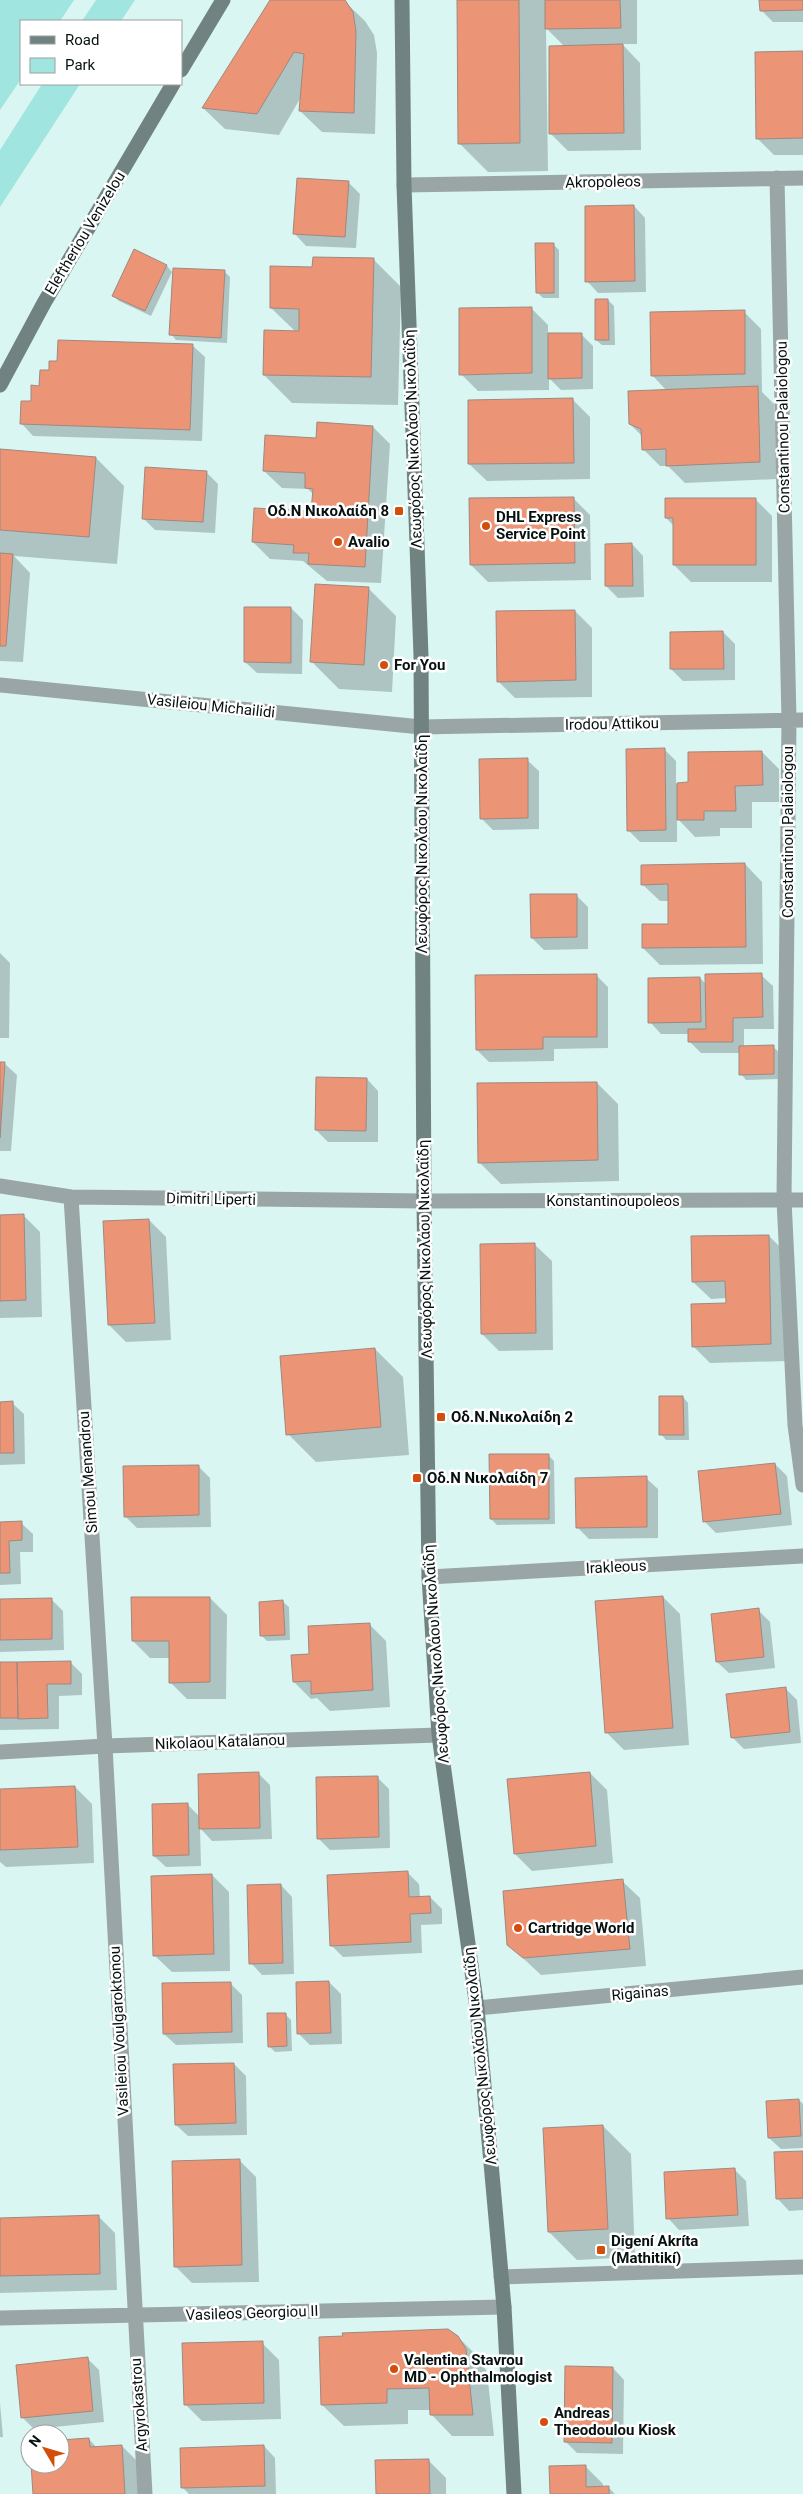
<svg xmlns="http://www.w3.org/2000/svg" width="803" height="2494" font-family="Roboto,sans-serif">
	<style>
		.green { fill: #a1e5e0 }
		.shadow { fill: #0003 }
		.building { fill: #eb9576; stroke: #9f8880 }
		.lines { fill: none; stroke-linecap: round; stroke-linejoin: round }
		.street { stroke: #9aa6a5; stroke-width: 15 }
		.secondary { stroke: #718381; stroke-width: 15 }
		.poi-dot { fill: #d34e0b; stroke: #fff; stroke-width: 2 }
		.labels { text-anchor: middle; stroke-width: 5; stroke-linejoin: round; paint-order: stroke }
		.street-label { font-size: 15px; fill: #071110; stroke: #fff }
		.poi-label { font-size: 15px; font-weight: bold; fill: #071110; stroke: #fff; text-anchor: start }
	</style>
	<rect width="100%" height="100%" fill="#d9f6f3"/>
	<path class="green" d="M0 0H74L60 21H21V79L0 110Z
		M96 0H135L121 21H82Z
		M42 84H80L0 207V150Z"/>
	<path class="shadow" d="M272 0H343L365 21 374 35 377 53 375 134 322 132 300 111 301 97 279 135 225 129 203 108Z
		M458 0H637V44H622L640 63 641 150 568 151 551 134 565 47 546 28 548 171 488 172 460 144Z
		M761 0H803V22H773L761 10Z
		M803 53V155H774L757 138Z
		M348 182 360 194 356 248 306 246 295 234Z
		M634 206 645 218 646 292 598 293 587 281Z
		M553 244 559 250V298H543L537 292Z
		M135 251 167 266 172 272 151 316 119 301 113 295Z
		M373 259 401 287 398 405 292 403 264 375 296 332 271 308 313 268Z
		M225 272 230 277 227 343 176 340 171 334Z
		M608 300 614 306 615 345H602L596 340Z
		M531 308 548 325V335L581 334 593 346V389L561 390 549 378V390L478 391 461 374Z
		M744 312 761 329 762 392 774 404 777 479 685 483 668 466H660L643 449 642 436 630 424 667 391 652 375Z
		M193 346 205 357 202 441 33 436 22 424 50 371Z
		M573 400 590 417V479L487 481 469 464Z
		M373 427 390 444 381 583 327 581 303 561 270 559 253 542 313 513 314 495 308 489 282 488 264 471 317 439Z
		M0 450 96 458 124 486 117 564 14 556 30 573 23 662 0 661Z
		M206 472 218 484 215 533 155 530 143 518Z
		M573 498 590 515 591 580 488 582 471 565Z
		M755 499 772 516V582H691L674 565V526L666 518Z
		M632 544 643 556 644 597 618 598 606 586Z
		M368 588 396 616 392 692 339 689 311 661Z
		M291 608 303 620 302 674 257 673 245 662Z
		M575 611 592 628V697L515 698 498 681Z
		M723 632 735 644V680L683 681 671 669Z
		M664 749 676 761V784H689L762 752 779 769V802H752V828H720V836L695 837 677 818V842H640L628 830Z
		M527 760 539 771V829L493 830 481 818Z
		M745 864 762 882 763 964 660 965 643 948 669 925V901H660L642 884Z
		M576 895 588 907V949L544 950 532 938Z
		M0 953 10 963 9 1038H0Z
		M596 975 608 987V1048L554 1049V1061L489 1062 477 1050Z
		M761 975 773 986 774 1029H744V1047H773L779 1052V1079L746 1080 741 1074 740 1053H701L690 1042V1034H661L650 1022 700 978 707 985Z
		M0 1063 5 1064 17 1075 11 1151H0Z
		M367 1079 378 1091V1142H328L316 1130Z
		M597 1083 618 1104 619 1181 501 1184 479 1162Z
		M23 1215 40 1232 42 1317 0 1318V1216Z
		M149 1220 166 1237 171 1340 126 1342 109 1325 104 1223Z
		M769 1236 786 1253 788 1361 710 1363 693 1346 727 1304V1298L711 1299 693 1282Z
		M534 1244 552 1261 553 1350 499 1351 482 1334Z
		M375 1349 403 1377 409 1455 316 1462 288 1434Z
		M683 1397 688 1403 689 1440H666L661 1434Z
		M0 1403H12L24 1414 25 1464 0 1465Z
		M548 1455 554 1461 555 1524 497 1525 491 1519Z
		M775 1464 787 1476 792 1525 716 1533 704 1521Z
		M198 1466 210 1478 211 1527 137 1528 125 1516Z
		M646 1478 658 1489V1538L589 1539 577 1527Z
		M0 1523H21L33 1534V1552H20L21 1584 0 1585Z
		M663 1597 680 1614 689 1745 624 1750 607 1733Z
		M210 1598 227 1615 226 1699H187L170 1682V1658H150L133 1641Z
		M51 1599 63 1611 64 1650 0 1652V1600Z
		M283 1602 289 1607 290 1640 267 1641 261 1635Z
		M758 1610 770 1622 775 1668 729 1673 717 1662Z
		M369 1624 386 1641 390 1707 330 1711 317 1698 311 1699 294 1682Z
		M70 1662 82 1674V1695L59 1696V1729L0 1730V1664Z
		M785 1688 797 1700 801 1743 744 1749 732 1737Z
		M590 1773 607 1790 613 1863 532 1871 515 1854Z
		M259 1774 270 1785 272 1839 212 1841 200 1828 201 1866 166 1867 154 1856 187 1804 200 1817Z
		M377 1777 389 1789 390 1848 330 1850 318 1838Z
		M75 1787 92 1804 94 1863 6 1867 0 1862V1790Z
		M408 1873 419 1884 420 1897H430L442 1909V1924L421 1925 422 1953 343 1957 331 1945Z
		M212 1875 229 1892 230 1971 172 1972 154 1955Z
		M622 1881 640 1898 646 1966 541 1975 508 1944Z
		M281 1885 292 1897 294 1974 262 1975 251 1963Z
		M329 1982 341 1994 342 2044 310 2045 298 2033Z
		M230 1983 242 1995 243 2043 176 2045 164 2034Z
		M285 2014 291 2020 292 2051 275 2052 269 2046Z
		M234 2064 246 2076 247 2135 188 2136 176 2125Z
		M799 2100 803 2104V2148L781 2149 769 2138Z
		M603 2126 631 2154 635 2257 577 2260 549 2232Z
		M803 2152V2210L789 2211 778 2199Z
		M239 2160 256 2177 259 2282 192 2283 175 2266Z
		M735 2170 746 2181 749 2226 679 2230 668 2218Z
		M98 2216 115 2233 117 2290 0 2293V2219Z
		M458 2337 480 2359 487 2372 494 2436H452L431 2414V2410H408V2424L344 2426 322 2405Z
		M262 2343 279 2360 281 2419 202 2421 185 2404Z
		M87 2358 99 2370 104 2422 34 2429 23 2418Z
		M613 2368 624 2380 623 2454 577 2453 565 2441Z
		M0 2403 3 2437H0Z
		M89 2439 97 2448 122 2446 139 2463 141 2494H34L32 2464H60V2441Z
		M264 2446 275 2458 276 2494H189L182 2487Z
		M429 2461 446 2478V2494H377Z
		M586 2467 603 2484V2487H608L615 2494H551Z"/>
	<path class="building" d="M270 0H345L353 12 356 31 354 113 299 111 304 54 294 52 257 114 202 108Z
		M457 0H519L520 143 458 144Z
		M545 0H620L621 28 545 29Z
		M759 0H803V10L760 11Z
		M623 44 624 133 549 134V46Z
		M803 51V138L756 139 755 52Z
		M297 178 349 181 345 237 293 234Z
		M634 205 635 281 585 282V206Z
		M535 243H554V293H536Z
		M134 249 167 265 145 311 112 296Z
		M313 257 374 258 371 377 263 375 264 330 299 331V309L270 308V266L312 267Z
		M173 268 225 270 221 338 169 335Z
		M595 299H608L609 340H595Z
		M532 307V373L459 375V308Z
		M745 310V374L651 376 650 312Z
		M548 333H582V378L548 379Z
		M58 340 193 344 190 430 20 424 21 401H31V385L39 386 40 370H49V361H57Z
		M758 386 760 462 666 466V449L642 450 641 429 629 424 628 391Z
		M573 398 574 463 468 464V400Z
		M317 422 373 426 365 567 308 564 309 553H293L294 545 252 542 254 508 311 511 313 489 305 488V473L263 471 265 435 316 438Z
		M0 449 96 457 89 537 0 530Z
		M145 467 207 471 203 522 142 519Z
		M574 497 575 563 470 565 469 498Z
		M665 498H756V565H673V518H665Z
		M632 543 633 586H605V544Z
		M0 553 13 554 6 646H0Z
		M315 584 369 587 364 665 310 662Z
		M244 607H291V663L244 662Z
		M575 610 576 680 497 682 496 611Z
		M723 631 724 669H670V632Z
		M665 748 666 830 627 831 626 749Z
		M762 751 763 785 735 786 736 811H704V820H677V783L688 782V752Z
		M528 758V818L480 819 479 759Z
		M745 863 746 947 642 948V924H668V884L641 885V865Z
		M530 894H577V937L531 938Z
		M762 973 763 1017 733 1018V1042H688V1029H706L705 974Z
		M597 974V1037H543V1049L476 1050 475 975Z
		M700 977 701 1022 648 1023V978Z
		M774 1045V1074L739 1075V1046Z
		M0 1062H5L0 1138Z
		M316 1077 367 1078 366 1131 315 1130Z
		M597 1082 598 1160 478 1163 477 1083Z
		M24 1214 26 1300 0 1301V1215Z
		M149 1219 155 1323 108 1325 103 1221Z
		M769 1235 771 1344 692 1347 691 1304 726 1303 725 1281 692 1282 691 1236Z
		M535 1243 536 1333 481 1334 480 1244Z
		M375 1348 381 1427 286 1435 280 1356Z
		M659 1396H683L684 1435H659Z
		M13 1401 14 1453H0V1402Z
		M489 1454H549V1519H490Z
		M775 1463 781 1514 703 1522 698 1471Z
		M199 1465V1515L124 1517 123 1466Z
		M647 1476V1527L576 1528 575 1478Z
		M22 1521V1540L9 1541 10 1573H0V1522Z
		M663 1596 673 1728 605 1733 595 1601Z
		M131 1597H210V1682L169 1683V1641H132Z
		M52 1598V1639L0 1640V1599Z
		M283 1600 285 1635 260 1636 259 1602Z
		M759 1608 764 1657 716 1662 711 1614Z
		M370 1623 373 1690 311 1694V1681L293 1682 291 1655 309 1654 308 1626Z
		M71 1661V1684H47L48 1718 18 1719 17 1662Z
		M0 1662H17L18 1718H0Z
		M786 1687 790 1732 731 1738 726 1694Z
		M259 1772 260 1828 199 1829 198 1774Z
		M590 1772 596 1846 514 1854 507 1779Z
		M378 1776 379 1837 317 1839 316 1777Z
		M75 1786 78 1847 0 1850V1789Z
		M188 1803 189 1855 153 1856 152 1804Z
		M408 1871 409 1897 430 1896 431 1913 410 1914 411 1942 330 1946 327 1875Z
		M212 1874 214 1954 153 1956 151 1876Z
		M623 1879 630 1949 523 1958 507 1945 503 1891Z
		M281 1884 283 1963 249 1964 247 1885Z
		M329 1981 331 2033 297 2034 296 1982Z
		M231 1982 232 2032 163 2034 162 1983Z
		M267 2013H286L287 2046 268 2047Z
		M234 2063 236 2123 175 2125 173 2064Z
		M799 2099 801 2136 768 2138 766 2101Z
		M603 2125 608 2229 548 2232 543 2128Z
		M803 2151V2198L776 2199 774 2152Z
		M240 2159 242 2265 174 2267 172 2161Z
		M735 2168 738 2215 666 2219 664 2172Z
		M99 2215 100 2274 0 2276V2218Z
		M448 2329 458 2336 466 2349 473 2415H430L429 2388 387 2389V2403L321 2405 319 2337 343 2336 342 2333Z
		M263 2341 264 2403 184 2405 182 2343Z
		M88 2357 93 2411 21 2418 16 2365Z
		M565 2366 613 2367 612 2443 564 2442Z
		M89 2438 90 2447 122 2445 125 2494H33L31 2464H60V2440Z
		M264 2445 265 2486 181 2488 180 2448Z
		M429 2459 430 2494H376L375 2460Z
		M586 2465V2487L609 2486V2494H550L549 2466Z"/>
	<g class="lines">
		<path class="street" d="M777 178 789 720 784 1200 795 1425 803 1485
			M404 185 803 178
			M0 685 421 727 803 720
			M0 1186 71 1197 424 1201 803 1200
			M71 1197 105 1746 145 2494
			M429 1577 803 1556
			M0 1752 105 1746 439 1735
			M477 2008 803 1977
			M501 2277 803 2267
			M0 2318 504 2307"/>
		<path class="secondary" d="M402 0 404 185 421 656 424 1201 429 1577 439 1735 477 2008 504 2307 514 2494
			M181 70 223 0
			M0 385 44 303 173 84"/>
	</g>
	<g class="poi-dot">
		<rect x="394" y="506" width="10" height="10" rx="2.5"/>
		<circle cx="486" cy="526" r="5"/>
		<circle cx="338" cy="542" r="5"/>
		<circle cx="384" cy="665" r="5"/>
		<rect x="436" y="1412" width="10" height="10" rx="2.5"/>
		<rect x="412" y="1473" width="10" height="10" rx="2.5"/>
		<circle cx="518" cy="1928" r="5"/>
		<rect x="596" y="2245" width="10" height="10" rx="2.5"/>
		<circle cx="394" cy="2369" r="5"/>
		<circle cx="544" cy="2422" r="5"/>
	</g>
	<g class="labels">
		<g class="street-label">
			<text transform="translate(603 182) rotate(-1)" y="5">Akropoleos</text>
			<text transform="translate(85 233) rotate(-59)" y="5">Eleftheriou Venizelou</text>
			<text transform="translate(783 427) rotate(-91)" y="5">Constantinou Palaiologou</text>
			<text transform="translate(413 439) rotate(-92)" y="5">Λεωφόρος Νικολάου Νικολαΐδη</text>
			<text transform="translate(211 706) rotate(6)" y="5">Vasileiou Michailidi</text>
			<text transform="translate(612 724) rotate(-1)" y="5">Irodou Attikou</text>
			<text transform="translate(788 832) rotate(-90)" y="5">Constantinou Palaiologou</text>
			<text transform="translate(422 844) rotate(-90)" y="5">Λεωφόρος Νικολάου Νικολαΐδη</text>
			<text transform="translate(211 1199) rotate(1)" y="5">Dimitri Liperti</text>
			<text x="613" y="1206">Konstantinoupoleos</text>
			<text transform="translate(425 1249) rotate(-91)" y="5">Λεωφόρος Νικολάου Νικολαΐδη</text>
			<text transform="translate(88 1472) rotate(-94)" y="5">Simou Menandrou</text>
			<text transform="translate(616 1567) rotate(-3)" y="5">Irakleous</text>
			<text transform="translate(436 1654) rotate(-94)" y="5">Λεωφόρος Νικολάου Νικολαΐδη</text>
			<text transform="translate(220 1742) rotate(-2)" y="5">Nikolaou Katalanou</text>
			<text transform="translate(640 1993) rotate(-5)" y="5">Rigainas</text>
			<text transform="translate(119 2031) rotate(-93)" y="5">Vasileiou Voulgaroktonou</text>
			<text transform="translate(480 2056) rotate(-96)" y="5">Λεωφόρος Νικολάου Νικολαΐδη</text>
			<text transform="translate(252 2313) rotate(-2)" y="5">Vasileos Georgiou II</text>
			<text transform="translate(139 2405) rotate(-94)" y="5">Argyrokastrou</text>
		</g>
		<g class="poi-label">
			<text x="389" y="516" text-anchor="end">Οδ.Ν Νικολαίδη 8</text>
			<text x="496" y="522">DHL Express<tspan x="496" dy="17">Service Point</tspan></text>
			<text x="348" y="547">Avalio</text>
			<text x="394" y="670">For You</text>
			<text x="451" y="1422">Οδ.Ν.Νικολαίδη 2</text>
			<text x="427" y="1483">Οδ.Ν Νικολαίδη 7</text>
			<text x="528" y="1933">Cartridge World</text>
			<text x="611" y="2246">Digení Akríta<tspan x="611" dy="17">(Mathitikí)</tspan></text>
			<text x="404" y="2365">Valentina Stavrou<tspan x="404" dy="17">MD - Ophthalmologist</tspan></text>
			<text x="554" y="2418">Andreas<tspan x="554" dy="17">Theodoulou Kiosk</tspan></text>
		</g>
	</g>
	<rect x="20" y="20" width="162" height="65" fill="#ffffff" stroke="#9ca09f"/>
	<rect x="30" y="36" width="25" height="8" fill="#718381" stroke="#9ca09f"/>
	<text x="65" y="45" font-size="15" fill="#071110">Road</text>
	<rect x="30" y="58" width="25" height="15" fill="#a1e5e0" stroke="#9ca09f"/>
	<text x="65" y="70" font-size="15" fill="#071110">Park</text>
	<g transform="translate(45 2449) rotate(308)"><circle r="24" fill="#ffffff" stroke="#9ca09f"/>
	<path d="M0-4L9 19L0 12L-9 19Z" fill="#d34e0b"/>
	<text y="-8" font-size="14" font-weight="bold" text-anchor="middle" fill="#071110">N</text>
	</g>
</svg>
